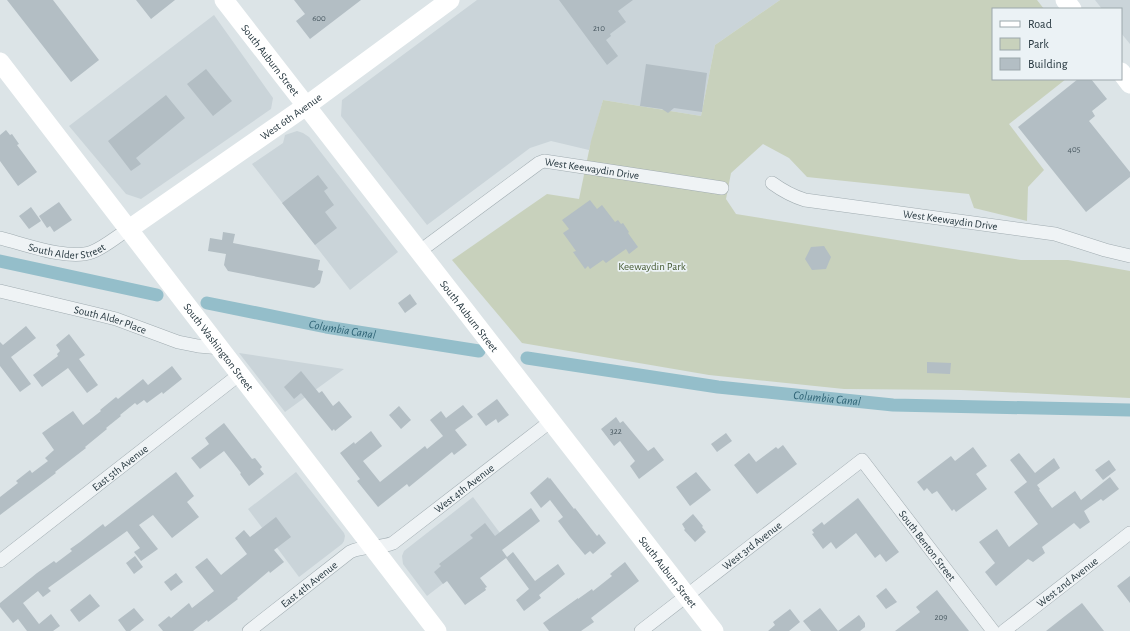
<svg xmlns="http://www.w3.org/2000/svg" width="1130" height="631" font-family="'Alegreya Sans',sans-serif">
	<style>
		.built { fill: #cad4d9 }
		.green { fill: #c8d1bc }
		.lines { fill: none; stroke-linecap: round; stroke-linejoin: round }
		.canal { stroke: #94beca; stroke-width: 13 }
		.building { fill: #b3bec4 }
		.street-casing { stroke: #a1acb1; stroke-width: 14 }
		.street { stroke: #eff3f5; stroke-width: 13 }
		.secondary { stroke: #fff; stroke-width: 19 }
		.labels { text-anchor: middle; stroke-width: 3.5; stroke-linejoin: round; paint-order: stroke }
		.number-label { font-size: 9px; fill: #485860 }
		.street-label { font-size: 11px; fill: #25363e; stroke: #ebf2f5 }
		.park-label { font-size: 11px; fill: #465a32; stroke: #ebf2f5 }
		.water-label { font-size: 12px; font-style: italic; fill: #2d6274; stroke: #ebf2f5 }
	</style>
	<rect width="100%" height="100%" fill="#dce4e7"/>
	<path class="built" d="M477 0H780L715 45 701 116 603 100 589 150 551 141 530 148 427 225 341 116 342 100Z
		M1095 0H1130V44L1121 33V9H1102Z
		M214 15 273 98 271 109 141 199 126 194 69 126Z
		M297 131 303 133 309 137 398 252 350 290 252 164 283 143 285 135Z
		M239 353 344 369 285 412Z
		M296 472 344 533 345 536 344 541 342 544 299 577 248 509Z
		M473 497 503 537 427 596 403 564 402 556 404 551Z"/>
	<path class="green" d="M780 0H1037L1044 9H993V79H1066L1009 124 1044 170 1028 187 1027 221 974 208 969 194 807 177 789 158 763 144 731 173 726 199 736 214 1021 260H1068L1130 271V398L961 390 844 389 709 375 522 343 452 260 547 194 579 199 591 141 603 100 701 116 715 45Z"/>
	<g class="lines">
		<g class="canal">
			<path d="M0 261 157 295"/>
			<path id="s1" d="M207 303 326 327 479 351"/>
			<path id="s2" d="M527 358 718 387 893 405 1130 410"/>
		</g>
	</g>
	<path class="building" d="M7 0H53L99 60 71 82Z
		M136 0H175L151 19Z
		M294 0H361L310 39 296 21 305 14Z
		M559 0H633L618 11 626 22 610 34 611 36 606 40 618 56 607 65Z
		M646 64 707 73 702 112 674 108 668 113 662 109 640 106Z
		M206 69 232 101 213 116 187 84Z
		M1078 79H1091L1107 99 1092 111 1095 116 1089 121 1130 172V177L1086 212 1018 127Z
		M166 95 185 118 136 158 141 164 131 171 108 141Z
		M6 130 10 135 12 134 19 144 17 145 37 172 18 186 0 161V135Z
		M318 175 328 188 324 191 334 205 325 212 337 228 315 245 282 203Z
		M590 200 597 209 602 205 615 222 618 220 621 224 623 223 629 232 628 233 638 247 629 254 626 249 606 263 603 260 590 269 588 266 585 269 573 252 576 251 563 233 569 229 562 220Z
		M59 202 72 220 54 232 50 226 47 228 39 216Z
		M31 207 41 221 29 229 19 216Z
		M223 232 235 234 233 243 320 260 318 270 323 271 320 283 314 288 228 271 224 265 226 254 208 251 210 238 222 240Z
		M824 246 831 257 826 269 812 270 805 259 811 247Z
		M410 294 417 304 405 313 398 303Z
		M26 326 36 338 11 357 31 384 20 392 0 366V342L3 345Z
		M69 334 85 355 79 359 98 385 87 393 68 368 42 387 33 375 58 356 57 354 60 351 56 345Z
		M927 362 951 363 950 374 927 373Z
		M172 366 182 379 163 394 162 392 147 403 144 400 137 405 135 403 120 415 121 416 106 428 107 429 85 447 86 448 55 472 56 473 0 515V497L18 483 16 481 30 470 32 473 48 461 45 458 54 450 42 433 73 411 83 425 101 411 100 410 116 397 118 399 143 379 148 385Z
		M301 371 319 393 322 391 333 406 339 401 352 417 335 431 334 429 332 431 301 393 294 399 284 387Z
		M497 399 509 415 498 423 496 419 486 426 477 414Z
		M463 405 473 417 455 430 467 445 454 455 452 452 409 487 407 484 378 507 357 481 360 479 340 453 354 442 355 444 371 431 382 446 363 461 380 482 425 446 427 449 443 436 430 420 441 411 446 418Z
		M399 406 411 420 401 429 389 415Z
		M616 417 620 423 623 421 648 451 654 447 664 460 639 479 630 466 635 461 620 441 614 446 601 429Z
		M224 423 252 459 255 458 262 467 260 469 264 474 249 486 240 474 241 473 224 451 200 469 191 458 209 444 205 438Z
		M726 433 732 441 717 452 711 444Z
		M783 445 797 464 757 494 734 465 749 453 756 462 776 447 778 449Z
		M973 447 987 466 976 474 987 489 956 512 954 509 952 511 937 491 932 494 927 488 924 491 917 482 951 456 955 461Z
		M1019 453 1035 473 1054 458 1060 468 1037 485 1040 489 1039 490 1052 508 1075 491 1081 500 1110 477 1119 489 1103 501 1101 499 1084 511 1090 522 1080 529 1074 523 1042 547 1045 553 1033 562 1028 559 996 586 985 572 995 563 979 542 997 529 1009 547 1038 524 1014 492 1027 482 1010 460Z
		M1109 460 1116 470 1103 480 1095 470Z
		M176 472 194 496 187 502 199 517 172 538 153 515 139 525 158 549 141 561 134 552 140 548 127 531 48 588 51 591 43 597 38 591 23 603 39 624 51 614 60 626 53 631H27L18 619 13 623 0 607V603L37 573 54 561 56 563 72 551 70 549 80 542 103 524 105 527Z
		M696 472 711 490 690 506 676 487Z
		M548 477 549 479 550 478 574 509 575 508 597 536 599 534 606 543 593 554 590 551 585 555 570 537 558 521 563 517 550 500 541 508 530 493Z
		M858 498 899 552 886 562 880 554 875 558 856 533 836 549 831 542 823 549 812 534 814 533 812 530 822 522 824 525Z
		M531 508 540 521 502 550 507 557 513 552 535 581 558 564 565 574 539 595 541 598 524 611 516 600 529 589 506 558 480 578 487 587 485 588 486 590 465 605 447 581 443 584 434 572 441 566 439 564 473 538 470 535 485 523 495 536Z
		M693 514 703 526 702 527 706 532 695 542 684 530 685 529 682 524Z
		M276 517 291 537 274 550 284 562 270 573 269 571 237 598 238 599 208 622 207 620 193 631H163L158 625 169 616 171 618 189 603 192 608 214 591 195 567 207 558 221 575 247 554 235 538 244 530 250 537Z
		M135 556 143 567 134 574 126 563Z
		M625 562 639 581 591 618 594 622 581 631H549L543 623 578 598V599L592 589 593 591 612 576 610 574Z
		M176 573 183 582 171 591 164 582Z
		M1130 576V603L1117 586Z
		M886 588 897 602 886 609 876 596Z
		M937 590 969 631H895L920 612 916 607Z
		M90 594 100 606 79 622 70 610Z
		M1082 603 1104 631H1046L1065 616Z
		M134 608 144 620 130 631H126L118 620Z
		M820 608 838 631H811L803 621Z
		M790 609 800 622 789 631H768L775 625 773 622Z
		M859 615 865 623V627L860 631H838Z"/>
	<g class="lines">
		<defs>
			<g id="street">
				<path id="s3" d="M772 183C783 191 792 196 805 200L1055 234 1105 250 1130 256"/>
				<path id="s4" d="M0 238C24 244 69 261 92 252 105 247 117 236 129 229"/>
				<path id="s5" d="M420 251 539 163 544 161 722 188"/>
				<path id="s6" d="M0 291 96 314 116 319 178 342 198 346 221 348"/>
				<path id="s7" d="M0 561 240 374"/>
				<path id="s8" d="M249 631 350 552C364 545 379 549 393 543L551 421"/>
				<path id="s9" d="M641 631 862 460 993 631"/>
				<path id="s10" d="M1004 631 1130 533"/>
			</g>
		</defs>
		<use href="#street" class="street-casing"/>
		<use href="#street" class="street"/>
		<g class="secondary">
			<path id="s11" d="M224 0 714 631"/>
			<path d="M1065 0 1072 9"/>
			<path id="s12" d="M0 62 437 631"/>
			<path d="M1121 72 1130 84"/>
			<path id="s13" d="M129 229 306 106 450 0"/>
		</g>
	</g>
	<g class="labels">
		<g class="number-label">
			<text x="319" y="21">600</text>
			<text x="599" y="31">210</text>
			<text x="1074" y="152">405</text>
			<text x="616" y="434">322</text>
			<text x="941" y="620">209</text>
		</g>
		<g class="street-label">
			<text dy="4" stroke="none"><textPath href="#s11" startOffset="76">South Auburn Street</textPath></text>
			<text dy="4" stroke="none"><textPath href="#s13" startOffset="197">West 6th Avenue</textPath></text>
			<text dy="4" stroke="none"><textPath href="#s5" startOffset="202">West Keewaydin Drive</textPath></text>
			<text dy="4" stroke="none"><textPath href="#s3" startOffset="184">West Keewaydin Drive</textPath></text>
			<text dy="4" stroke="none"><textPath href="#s4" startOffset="69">South Alder Street</textPath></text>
			<text dy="4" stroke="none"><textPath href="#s11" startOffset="400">South Auburn Street</textPath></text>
			<text dy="4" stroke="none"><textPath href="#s6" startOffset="114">South Alder Place</textPath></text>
			<text dy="4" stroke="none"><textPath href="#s12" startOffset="359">South Washington Street</textPath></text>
			<text dy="4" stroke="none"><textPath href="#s7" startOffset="152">East 5th Avenue</textPath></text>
			<text dy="4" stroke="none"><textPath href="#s8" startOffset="262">West 4th Avenue</textPath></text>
			<text dy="4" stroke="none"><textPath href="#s9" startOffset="140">West 3rd Avenue</textPath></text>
			<text dy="4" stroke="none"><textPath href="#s9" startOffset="387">South Benton Street</textPath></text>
			<text dy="4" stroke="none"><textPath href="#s11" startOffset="724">South Auburn Street</textPath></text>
			<text dy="4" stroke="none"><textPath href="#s10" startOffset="80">West 2nd Avenue</textPath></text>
			<text dy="4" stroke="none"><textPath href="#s8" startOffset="76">East 4th Avenue</textPath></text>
		</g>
		<g class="park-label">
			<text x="652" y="270">Keewaydin Park</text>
		</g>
		<g class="water-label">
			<text dy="4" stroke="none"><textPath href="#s1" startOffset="138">Columbia Canal</textPath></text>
			<text dy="4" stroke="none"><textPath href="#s2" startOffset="303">Columbia Canal</textPath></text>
		</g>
	</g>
	<rect x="992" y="8" width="130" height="72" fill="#ebf2f5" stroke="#9ca7ac"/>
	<rect x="1000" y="21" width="20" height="6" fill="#ffffff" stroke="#9ca7ac"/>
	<text x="1028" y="28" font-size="12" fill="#25363e">Road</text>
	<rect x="1000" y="38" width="20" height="12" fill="#c8d1bc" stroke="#9ca7ac"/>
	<text x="1028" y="48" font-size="12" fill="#25363e">Park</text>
	<rect x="1000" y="58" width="20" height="12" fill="#b3bec4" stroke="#9ca7ac"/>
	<text x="1028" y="68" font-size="12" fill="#25363e">Building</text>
</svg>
